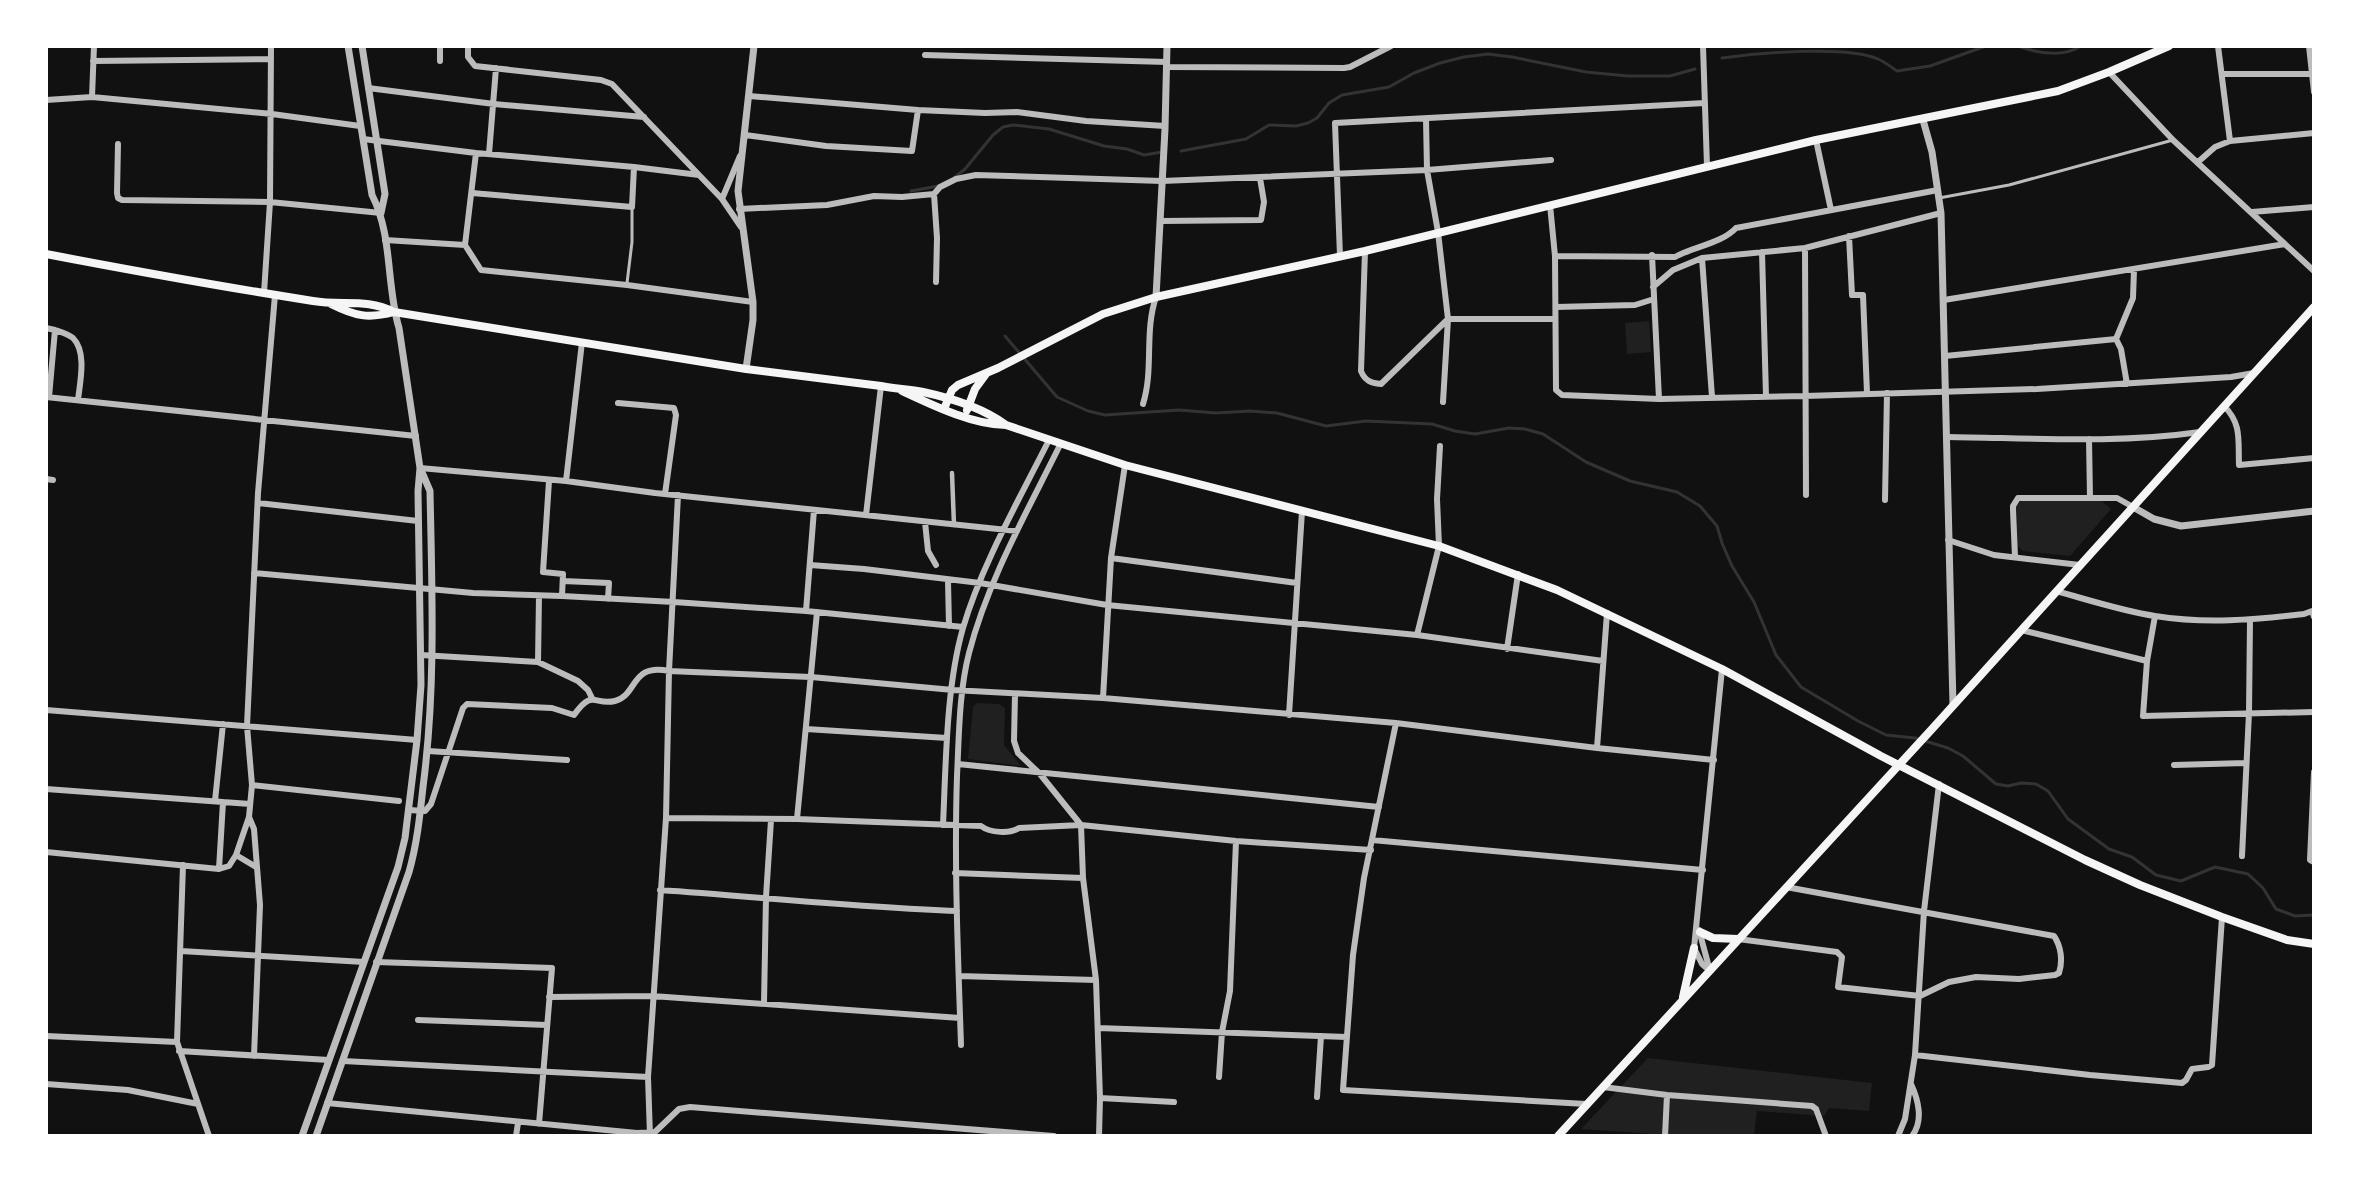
<svg xmlns="http://www.w3.org/2000/svg" width="2360" height="1182" font-family="'Roboto Condensed',sans-serif">
	<style>
		.green { fill: #202020 }
		.lines { fill: none; stroke-linecap: round; stroke-linejoin: round }
		.stream { stroke: #333; stroke-width: 3 }
		.service { stroke: #bcbcbc; stroke-width: 3 }
		.pedestrian { stroke: #bcbcbc; stroke-width: 4.5 }
		.minor { stroke: #bcbcbc; stroke-width: 6 }
		.tertiary { stroke: #bcbcbc; stroke-width: 7 }
		.secondary { stroke: #f5f5f5; stroke-width: 8 }
	</style>
	<rect width="100%" height="100%" fill="#111"/>
	<path class="green" d="M1649 321 1651 352 1627 354 1625 323Z
		M2022 500H2101L2111 509 2070 556 2023 551 2016 544V506Z
		M977 703 999 704 1005 708 1004 745 1021 766 968 759 973 707Z
		M1648 1058 1872 1083 1869 1111 1829 1108 1824 1116 1757 1111 1754 1135H1670L1581 1129Z"/>
	<g class="lines">
		<path class="stream" d="M2018 46C2037 53 2062 58 2081 46
			M1722 58C1757 53 1847 45 1878 59 1885 62 1891 67 1897 71L1930 66 1986 46
			M1181 151 1246 139 1269 125 1296 126 1308 123 1317 118 1329 103 1342 95 1389 87 1414 73 1440 63 1464 57 1488 54 1512 57 1586 72 1628 76H1670L1695 69
			M955 177 965 169 993 135 1003 127 1013 125 1049 129 1104 146 1127 149 1144 155 1162 152
			M911 191 938 186
			M1005 336 1057 397 1088 411 1105 415 1179 410 1216 413 1250 411 1277 413 1326 426 1366 421 1432 424 1455 431 1475 434 1509 428 1525 429 1543 434 1586 462 1630 481 1677 492 1700 506 1717 526 1722 543 1732 566 1754 602 1776 655 1801 687 1858 721 1886 735 1915 738 1948 748 1963 756 1996 784 2008 786 2021 783 2036 784 2048 791 2068 819 2109 849 2132 857 2156 875 2181 881 2215 867 2248 874 2263 888 2276 909 2295 916 2314 915"/>
		<path class="service" d="M1939 198 2009 185 2173 140
			M627 283 632 242V207"/>
		<path class="pedestrian" d="M952 473 954 525"/>
		<path class="minor" d="M440 46V61
			M468 46V57L475 66 601 80 612 84 722 199 741 227
			M1703 46 1707 166
			M2218 46 2230 141
			M2309 46 2314 92
			M925 55 1167 62
			M93 61 271 59
			M1167 67 1344 68 1350 67 1391 46
			M2109 72 2173 140 2314 271
			M2222 74H2314
			M368 88 494 104 644 117
			M749 96 918 110 985 113 1017 112 1086 121 1165 126
			M92 97 94 46
			M46 100 92 97 272 114 360 126
			M1426 119 1427 170 1438 232 1448 319 1443 402
			M363 139 476 153 634 167 699 175
			M744 140 745 135 826 146 912 151 918 110
			M1816 140 1831 210
			M118 144 117 193 118 198 122 200 270 202 381 213
			M489 154 496 68
			M2198 162 2215 147 2230 141 2314 133
			M472 193 632 207 634 167
			M934 194 937 238 936 282
			M722 199 740 156
			M1550 205 1555 256 1556 390 1562 395 1659 399 1805 396 2037 389 2231 377 2254 373
			M739 209 827 205 874 196 902 197 934 194 940 187 956 179 976 175 1162 181 1427 170 1551 160
			M2252 212 2314 207
			M1161 221 1261 220 1264 202 1260 178
			M1849 236 1852 295H1863L1867 393
			M385 240 465 245
			M465 245 481 270 627 285 753 302
			M465 245 476 153
			M1805 248 1806 495
			M1365 251 1361 371C1365 381 1371 383 1381 384L1448 319H1554
			M1762 252 1766 396
			M1652 255 1659 399
			M1340 256 1335 123 1705 103
			M1555 256 1675 257C1694 246 1721 244 1736 228L1938 190
			M1702 258 1712 397
			M1653 287 1673 270 1702 258 1805 248 1941 213
			M264 293 270 202 271 46
			M1944 300 2285 244
			M1556 307 1635 305 1654 299
			M46 328 55 330 49 397
			M55 330C61 332 68 334 73 338 87 352 80 382 78 400
			M1945 356 2116 339
			M2127 384 2121 349 2116 339 2133 298 2134 270
			M46 397 416 436
			M618 403 674 408 676 415 665 494
			M1143 404C1154 369 1144 332 1156 297
			M2224 406C2242 424 2238 440 2239 465L2314 458
			M1947 437C2031 438 2117 444 2200 432
			M2089 439 2090 498
			M420 468 566 481 655 493 1017 531
			M46 479 53 480
			M549 481 543 572 563 574 562 596
			M566 481 582 342
			M1885 500 1887 393
			M258 503 418 521
			M866 515 881 386
			M925 522 928 551 936 565
			M1948 540 1994 555 2080 565
			M2015 557 2013 510V506L2018 498H2117L2133 507
			M1111 558 1297 583
			M810 565 864 569 980 583 1107 605 1417 635 1603 661
			M254 573 473 593 562 596 674 602 806 611 963 627
			M563 581 609 583 608 599
			M948 581 949 626
			M2056 591C2089 600 2122 611 2155 616 2205 624 2254 620 2304 614L2312 611 2314 617
			M806 611 814 510
			M2155 616 2147 661 2143 716 2314 712
			M2021 630 2147 661
			M1417 635 1439 546 1437 499 1440 446
			M1507 649 1518 574
			M421 655 538 662 578 681 588 690 592 698
			M538 662 539 596
			M1015 694 1014 741 1018 753 1040 774 1081 825 1083 878 1096 980 1100 1098 1099 1136
			M1103 698 1111 558 1125 465
			M46 710 417 740
			M1289 715 1302 511
			M1396 723 1364 878 1353 955 1343 1090 1586 1104
			M806 729 947 738
			M1597 748 1607 613
			M428 751 567 760
			M958 764 1379 807
			M2174 765 2246 763
			M2314 772 2310 860 2314 862
			M252 785 399 801
			M46 789 250 804
			M215 801 223 724
			M409 810 425 811 431 804 463 708 467 704 552 708 574 715C593 688 594 706 615 701 638 695 630 663 669 671L811 677 953 690 1103 698 1396 723 1597 748 1714 760
			M249 817 254 829 260 905 254 1056
			M666 818 797 819 981 826C990 833 1010 834 1019 828L1081 825 1236 841 1371 850
			M797 819 817 612
			M943 825C946 763 946 687 963 628 981 566 1020 498 1049 440
			M1372 840 1703 870
			M46 852 219 869 223 802
			M236 855 256 867
			M2242 856 2249 713 2250 620
			M183 865 177 1042 209 1136
			M219 869 229 866 236 855 249 817 252 785 247 726 258 493 275 295
			M955 873 1083 878
			M660 890C759 897 857 907 957 911
			M1699 930 1710 971
			M1738 939 1837 952 1842 957 1838 987 1920 996 1949 982 1976 977 2019 979 2055 975 2059 973C2063 961 2061 946 2054 936L1786 887
			M181 951 364 962
			M376 962 552 968 539 1124
			M1710 971 1702 964 1694 948 1722 669
			M959 976 1096 980
			M549 997 652 996 960 1018
			M764 1003 766 897 771 820
			M418 1020 547 1025
			M1098 1028 1347 1037
			M46 1036 177 1042
			M961 1045C958 955 954 865 957 776 959 736 959 692 969 653 988 580 1027 512 1060 445
			M179 1051 329 1060
			M1915 1055 2090 1075 2182 1083 2186 1080 2192 1069 2208 1067 2212 1065 2222 917
			M343 1061 648 1077
			M1219 1077 1222 1032 1230 991 1236 841
			M46 1084 128 1090 198 1104
			M1911 1084C1918 1099 1924 1121 1912 1136
			M1603 1087 1667 1095 1812 1106 1816 1109 1826 1136
			M1317 1097 1321 1036
			M1100 1098 1174 1102
			M327 1103 637 1133 655 1132 679 1109 690 1107 1054 1136
			M516 1136 518 1123
			M650 1136 648 1077 666 818 669 671 678 495
			M1665 1136 1667 1095
			M1898 1136 1905 1119 1915 1055 1924 911 1939 784"/>
		<path class="tertiary" d="M362 46 385 194 381 213
			M1923 120 1932 152 1941 213 1953 705
			M1156 297 1165 129 1167 46
			M746 369 753 320V302L738 191 754 46
			M2133 507 2154 519 2181 526 2314 511
			M302 1136 398 867 405 838 417 740 421 685 418 491 420 468 399 328C386 285 393 236 372 195L348 46
			M316 1136 409 872C417 844 420 815 423 787 436 688 432 590 430 491L421 470"/>
		<path class="secondary" d="M46 254C135 271 224 287 313 301 342 306 367 298 394 312L746 369 881 386C895 389 909 389 923 392 951 398 983 408 1006 425
			M331 304C355 316 368 319 394 312
			M902 391C932 405 973 425 1006 425L1125 465 1439 546 1557 590 1722 669 1881 756 2085 860 2140 885 2222 917 2287 940 2314 944
			M944 409 952 390 958 385 998 368 1103 314 1156 297 1365 251 1816 140 2058 91 2109 72 2169 46
			M967 410 975 389 986 374
			M1700 932 1713 938 1738 939
			M1683 997 1694 948
			M1558 1136 1932 729 2314 307"/>
	</g>
	<rect width="2360" height="1182" fill="none" stroke="#ffffff" stroke-width="96"/>
</svg>
